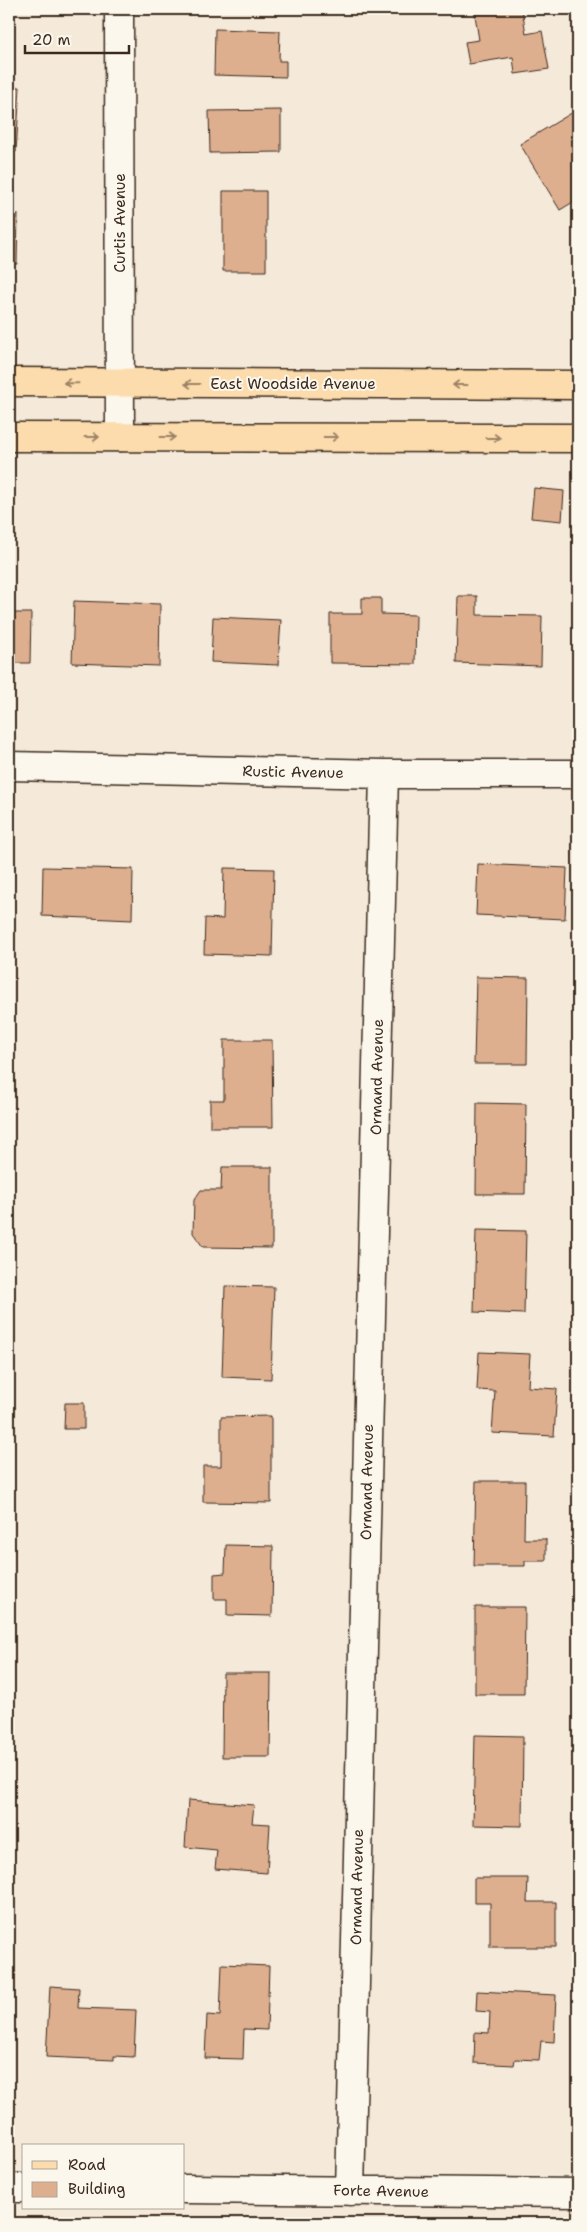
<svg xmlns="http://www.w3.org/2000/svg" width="587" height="2232" font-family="'Shantell Sans',sans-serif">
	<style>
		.building { fill: #deaf8f; stroke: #3b2a1e }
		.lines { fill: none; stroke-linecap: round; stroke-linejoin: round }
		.minor-casing { stroke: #3b2a1e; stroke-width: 31 }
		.major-casing { stroke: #3b2a1e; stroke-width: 31 }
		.minor { stroke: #fbf7ec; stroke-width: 28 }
		.major { stroke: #fcdcac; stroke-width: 28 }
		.oneway { stroke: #9c8365 }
		.labels { text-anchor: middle; stroke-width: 4; stroke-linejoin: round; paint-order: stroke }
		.street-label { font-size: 15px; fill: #3b2a1e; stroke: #fbf7ec }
	</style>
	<rect width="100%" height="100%" fill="#f5e9d9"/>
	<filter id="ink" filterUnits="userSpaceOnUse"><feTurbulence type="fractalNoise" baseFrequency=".02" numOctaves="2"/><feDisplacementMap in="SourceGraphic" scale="10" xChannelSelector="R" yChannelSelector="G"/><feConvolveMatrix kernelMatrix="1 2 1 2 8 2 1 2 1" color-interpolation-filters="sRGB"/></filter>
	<g filter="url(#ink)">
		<path class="building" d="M474 9H522L526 34 542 31 549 69 515 74 513 57 469 64 465 42 479 40Z
			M215 29 280 31 279 61H286V77L214 75Z
			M9 87H20L16 152H9Z
			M281 110V152L210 153 209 111Z
			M575 111 578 117V136L573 140 578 149V199L560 210 520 144Z
			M223 191H266V271H223Z
			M9 214H18L17 264H9Z
			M534 488 564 491 562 521 531 518Z
			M458 596H477V615L542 616 541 666 456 663Z
			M362 598H381V614L416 615 415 664 330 663V614H362Z
			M74 601 160 604 159 666 72 663Z
			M9 613H31L30 663H9Z
			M213 617 281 620 278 665 211 662Z
			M478 864 567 868 565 919 476 915Z
			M43 867 133 869 132 920 42 916Z
			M224 868 274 869 272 956 204 954 205 918 223 919Z
			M476 977 528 978 527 1064H474Z
			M224 1040H272L273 1127H210V1100H224Z
			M477 1103 526 1104 525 1194H476Z
			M222 1167H272V1248L203 1247 193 1233 194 1200 201 1190H221Z
			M476 1230 526 1231 524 1314 474 1312Z
			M225 1286 274 1287 271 1379 222 1377Z
			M479 1352 530 1354 528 1387 557 1389 554 1436 492 1433 495 1391 477 1390Z
			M65 1403H84V1429H64Z
			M271 1416V1503L203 1502V1466H221V1417Z
			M476 1481H525L524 1539H546V1561H525V1566H474Z
			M226 1545 273 1546 272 1616 227 1615V1599H214V1574L225 1573Z
			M475 1607H525L524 1694H475Z
			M223 1673H271L270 1757H222Z
			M475 1735 523 1736 522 1826 473 1825Z
			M188 1800 254 1805 252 1823 270 1824 267 1873 215 1869 217 1850 185 1847Z
			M474 1878H528L527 1902H556V1947H490V1903H474Z
			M222 1964 269 1966 267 2030 244 2029 243 2059 205 2058 207 2015 220 2016Z
			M50 1986 79 1988 78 2008 136 2010 134 2057 114 2056V2060L46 2057Z
			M477 1991 556 1995 554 2042 541 2041 539 2060 515 2059 514 2065 474 2063 475 2032 489 2033 490 2012 476 2011Z"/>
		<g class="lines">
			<defs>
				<path id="minor" d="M119 9 120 437
					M9 766 384 774H578
					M9 2188H24
					M184 2189 578 2193
					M350 2191 384 774"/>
				<path id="major" d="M9 382 578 385
					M9 437 578 438"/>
			</defs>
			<use href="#minor" class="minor-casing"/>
			<use href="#major" class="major-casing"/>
			<use href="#minor" class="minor"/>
			<use href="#major" class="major"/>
		</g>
		<defs><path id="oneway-shaft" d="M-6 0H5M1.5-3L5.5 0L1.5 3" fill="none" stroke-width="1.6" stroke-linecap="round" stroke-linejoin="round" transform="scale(1.25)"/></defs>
		<g class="oneway">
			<use href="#oneway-shaft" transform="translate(71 383) rotate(-179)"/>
			<use href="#oneway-shaft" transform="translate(192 384) rotate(-180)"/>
			<use href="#oneway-shaft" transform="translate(460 385) rotate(-180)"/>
			<use href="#oneway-shaft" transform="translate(92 437)"/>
			<use href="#oneway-shaft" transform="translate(168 437)"/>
			<use href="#oneway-shaft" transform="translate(331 437)"/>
			<use href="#oneway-shaft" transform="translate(493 438)"/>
		</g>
	</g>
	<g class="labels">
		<g class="street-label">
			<text transform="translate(120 223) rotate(-90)" y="5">Curtis Avenue</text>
			<text x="293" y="389">East Woodside Avenue</text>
			<text transform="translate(293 772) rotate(1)" y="5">Rustic Avenue</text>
			<text transform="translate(377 1077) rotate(-89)" y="5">Ormand Avenue</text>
			<text transform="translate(367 1482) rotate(-89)" y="5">Ormand Avenue</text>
			<text transform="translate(357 1887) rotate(-89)" y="5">Ormand Avenue</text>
			<text transform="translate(381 2191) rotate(1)" y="5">Forte Avenue</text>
		</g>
	</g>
	<rect width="587" height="2232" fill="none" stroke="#fbf7ec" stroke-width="30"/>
	<rect x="15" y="15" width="557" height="2202" fill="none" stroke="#3b2a1e" stroke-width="2" filter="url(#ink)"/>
	<rect x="22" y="2144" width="162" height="65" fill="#fbf7ec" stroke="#aea59a"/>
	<rect x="32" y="2161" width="25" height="8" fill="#fcdcac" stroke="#aea59a"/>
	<text x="68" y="2170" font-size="15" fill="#3b2a1e">Road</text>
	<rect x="32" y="2182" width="25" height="15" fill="#deaf8f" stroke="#aea59a"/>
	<text x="68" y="2194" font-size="15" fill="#3b2a1e">Building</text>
	<path d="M25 45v8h104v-8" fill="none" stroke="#3b2a1e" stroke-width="2.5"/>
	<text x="32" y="45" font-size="15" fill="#3b2a1e" stroke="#fbf7ec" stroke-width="4" paint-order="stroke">20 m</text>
</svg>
